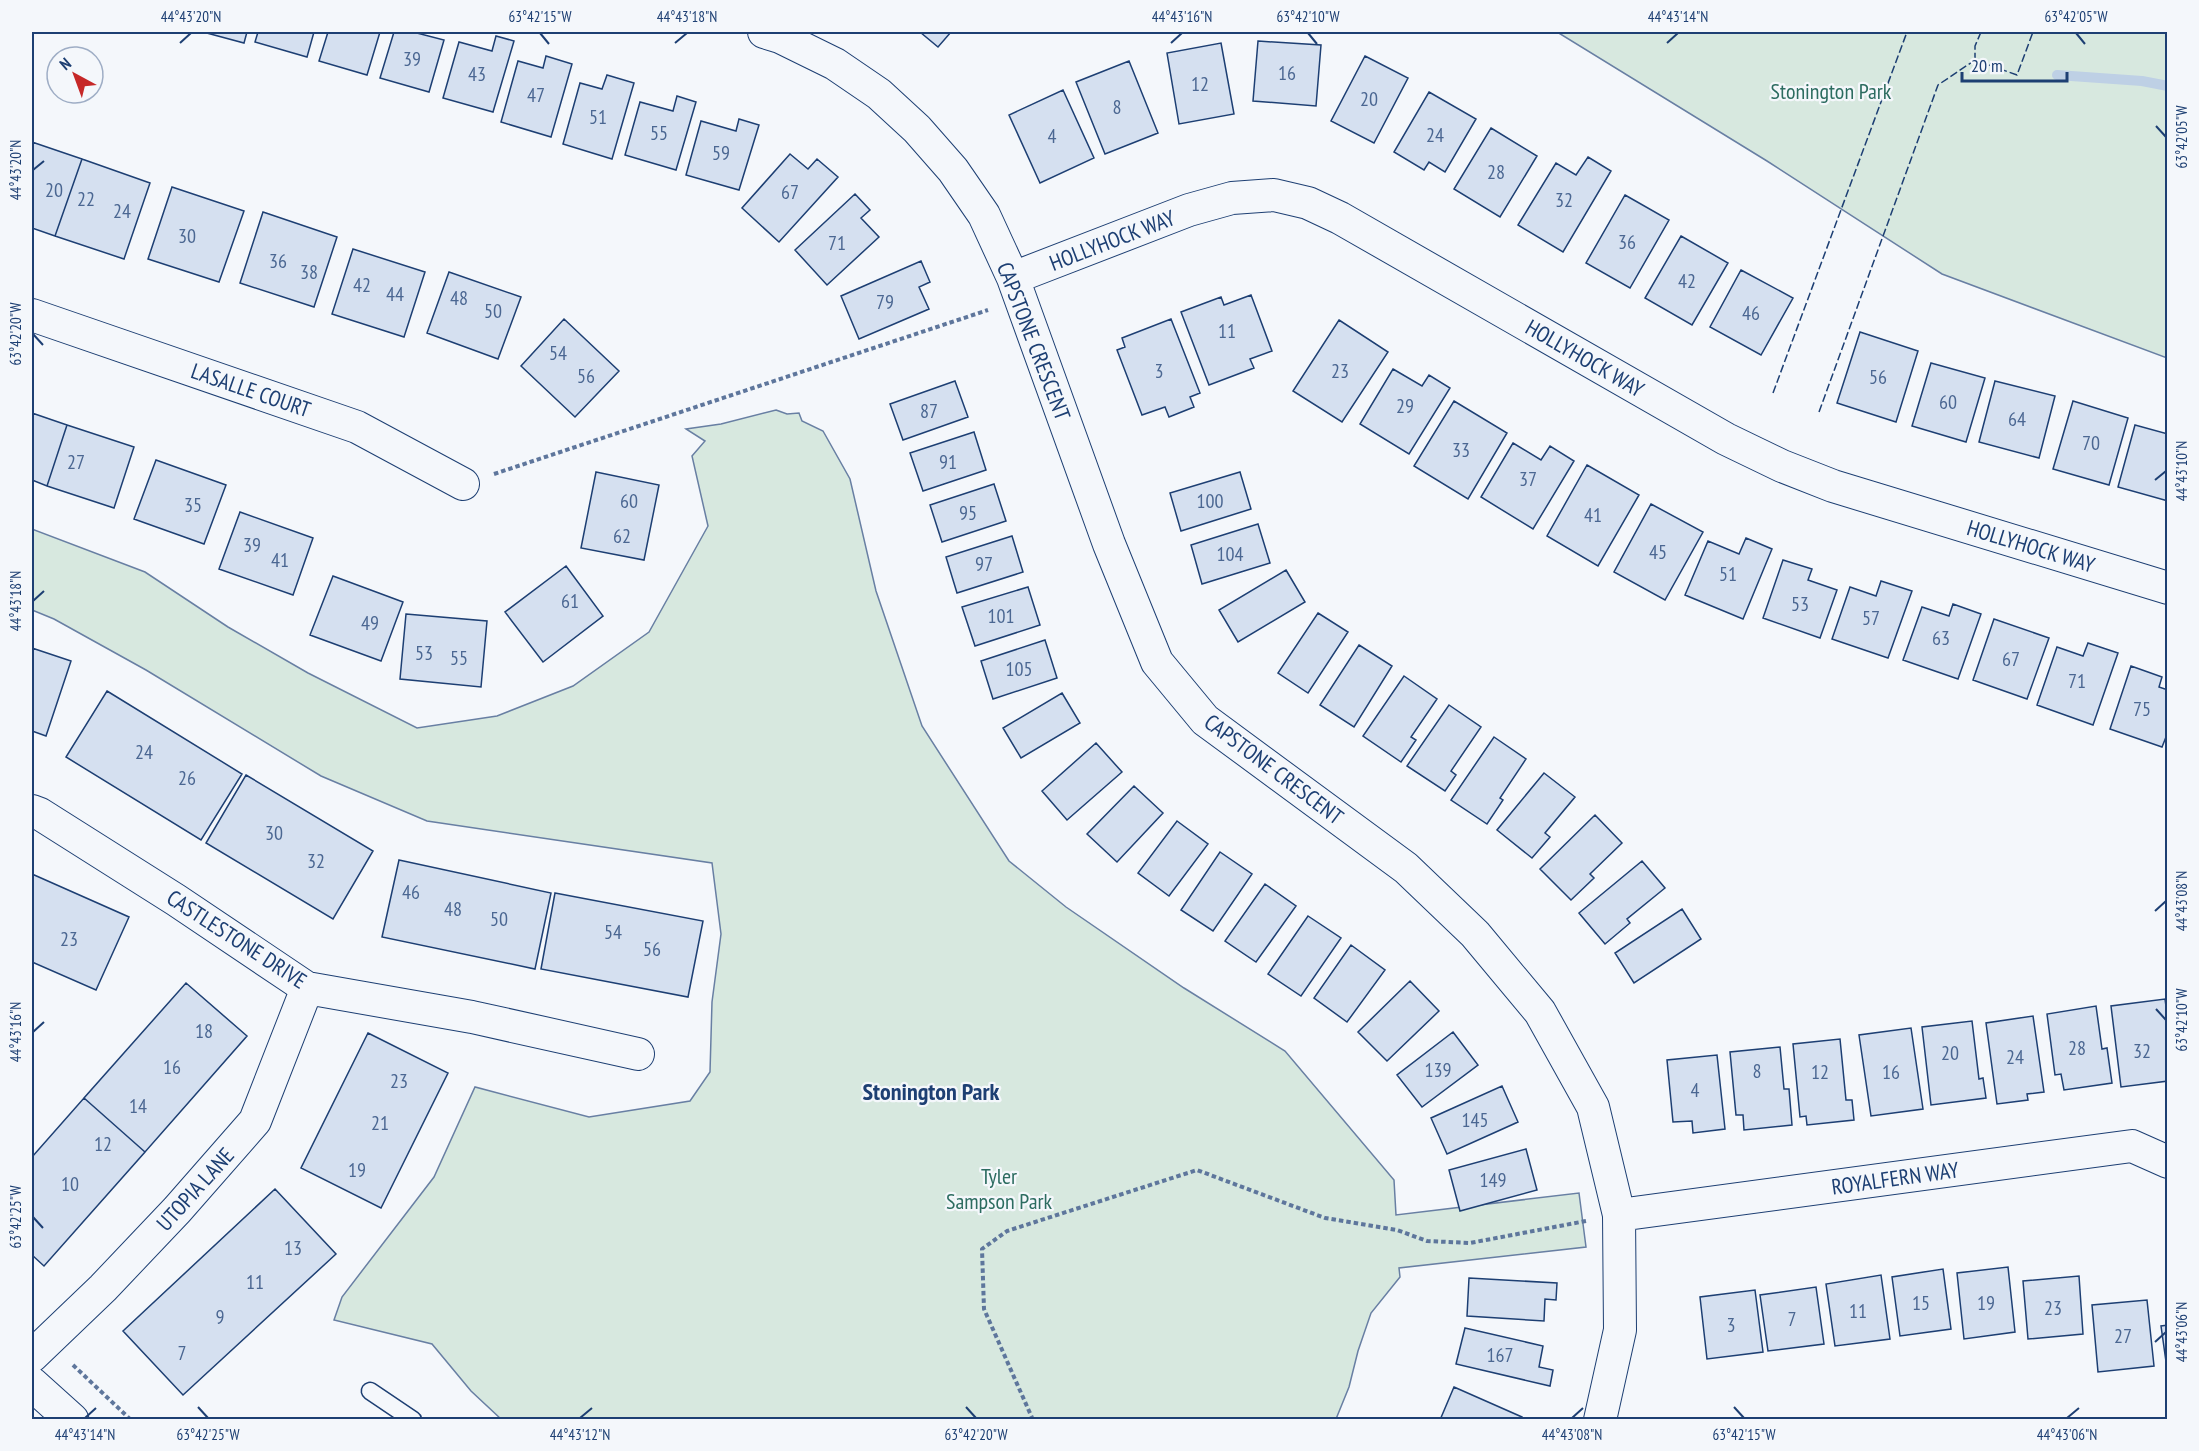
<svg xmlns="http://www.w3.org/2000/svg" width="2199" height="1451" font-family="'PT Sans Narrow',sans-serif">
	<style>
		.green { fill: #d7e8df; stroke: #687fa3; stroke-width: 1.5 }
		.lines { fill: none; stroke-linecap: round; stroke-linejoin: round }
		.stream { stroke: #bed0e5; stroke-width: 10 }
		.building { fill: #d5e0f0; stroke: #1d3f73; stroke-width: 1.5 }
		.lane-casing { stroke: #1d3f73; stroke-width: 19 }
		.street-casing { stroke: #1d3f73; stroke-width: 34 }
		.secondary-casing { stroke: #1d3f73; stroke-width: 35 }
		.path { stroke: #5e769c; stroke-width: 4; stroke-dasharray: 4.5 3; stroke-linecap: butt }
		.lane { stroke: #f4f7fb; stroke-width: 16 }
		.street { stroke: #f4f7fb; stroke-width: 32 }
		.secondary { stroke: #f4f7fb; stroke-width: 33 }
		.fence { stroke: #1d3f73; stroke-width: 1.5; stroke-dasharray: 8 3; stroke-linecap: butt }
		.ticks { fill: none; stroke: #1d3f73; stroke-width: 2 }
		.labels { text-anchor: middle; stroke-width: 4.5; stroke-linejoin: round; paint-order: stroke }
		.number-label { font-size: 20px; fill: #4b6792 }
		.park-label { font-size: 22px; fill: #2c6c60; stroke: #f4f7fb }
		.street-label { font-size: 22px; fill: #1d3f73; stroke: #f4f7fb }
		.neighbourhood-label { font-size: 24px; font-weight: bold; fill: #1d3f73; stroke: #f4f7fb }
		.neatline { fill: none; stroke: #1d3f73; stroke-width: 2 }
		.ticks-label { font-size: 15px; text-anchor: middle; fill: #1d3f73 }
	</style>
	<rect width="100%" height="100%" fill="#f4f7fb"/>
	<path class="green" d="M1557 32H2167V358L1942 274 1767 161Z
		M776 410 787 414 799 413 802 421 823 431 850 479 876 591 922 726 1009 861 1066 907 1184 988 1285 1051 1394 1180 1396 1215 1579 1193 1586 1247 1399 1268 1400 1277 1371 1313 1358 1351 1349 1387 1336 1419H501L471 1391 432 1344 334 1320 342 1297 434 1177 475 1087 589 1117 690 1101 710 1072 712 1002 721 934 712 863 427 821 321 776 146 670 54 619 32 610V529L145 572 228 627 308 673 417 728 497 716 573 686 649 632 708 526 692 456 705 441 686 429 721 424Z"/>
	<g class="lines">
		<path class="stream" d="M2057 75 2142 81 2168 86"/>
	</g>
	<path class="building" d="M203 32H247L244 43Z
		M258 32H314L307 57 255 42Z
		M328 32H380L367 75 319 61Z
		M394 32H413L444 40 429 92 380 78Z
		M920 32H951L938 47Z
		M496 36 514 41 493 112 443 98 459 42 492 51Z
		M1258 41 1321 45 1316 106 1253 101Z
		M1221 43 1234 114 1179 124 1167 53Z
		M546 56 572 64 551 137 501 122 518 61 543 68Z
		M1365 56 1408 78 1374 143 1331 121Z
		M1129 61 1158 133 1105 154 1076 82Z
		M607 75 634 83 612 159 563 144 580 83 602 89Z
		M1063 90 1094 158 1040 183 1009 115Z
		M1429 92 1476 119 1445 172 1429 162 1424 170 1394 152Z
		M677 96 696 102 676 170 625 155 640 102 673 111Z
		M739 119 759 125 739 190 686 175 701 121 736 131Z
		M1491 128 1537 156 1500 217 1454 189Z
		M32 142 82 159 55 236 32 228Z
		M790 154 808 169 817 159 838 177 779 242 742 208Z
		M1588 157 1611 171 1563 252 1518 225 1556 163 1576 175Z
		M82 159 150 183 124 259 55 236Z
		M172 187 244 211 219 282 148 259Z
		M855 194 870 210 861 218 879 237 827 285 795 250Z
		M1625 195 1669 220 1630 288 1586 263Z
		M263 212 337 237 314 307 240 283Z
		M1681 236 1728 263 1692 325 1645 298Z
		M353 249 425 272 404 337 332 314Z
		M921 261 930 282 919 287 929 309 859 339 841 296Z
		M1741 270 1793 298 1761 355 1710 327Z
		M449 272 521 297 498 359 427 333Z
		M1251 295 1272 351 1250 359 1254 368 1209 385 1181 312 1221 297 1224 305Z
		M564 319 619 371 575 417 521 366Z
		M1171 319 1200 393 1190 397 1194 407 1169 417 1165 407 1142 415 1117 350 1125 347 1122 338Z
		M1339 320 1388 352 1342 422 1293 391Z
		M1860 332 1918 351 1896 422 1837 403Z
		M1931 363 1985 378 1966 442 1912 426Z
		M1393 369 1422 386 1429 375 1450 388 1409 454 1360 424Z
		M955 381 968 417 903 440 890 404Z
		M1995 381 2055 396 2039 458 1979 442Z
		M1454 401 1507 433 1468 499 1414 466Z
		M2073 401 2128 418 2109 485 2053 469Z
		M32 413 67 425 47 486 32 480Z
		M67 425 134 447 114 508 47 486Z
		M2135 425 2168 434V501L2118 487Z
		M974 432 986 470 923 491 910 453Z
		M1513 443 1541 460 1550 446 1574 461 1533 529 1481 497Z
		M156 460 226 485 204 544 134 519Z
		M1587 465 1639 495 1598 566 1547 536Z
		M596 472 659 485 644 560 581 548Z
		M1240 472 1251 509 1181 531 1170 493Z
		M994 484 1006 521 942 542 930 505Z
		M1651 504 1703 532 1665 600 1614 572Z
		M240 512 313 538 293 595 219 569Z
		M1258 524 1270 563 1202 584 1191 545Z
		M1012 536 1023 572 957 593 946 557Z
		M1746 538 1772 549 1743 619 1685 595 1708 541 1739 554Z
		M1783 560 1812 569 1808 580 1837 590 1820 638 1763 618Z
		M566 566 603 616 543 662 505 612Z
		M1286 570 1305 602 1238 642 1219 610Z
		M333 576 403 602 381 661 310 635Z
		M1881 581 1912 591 1888 658 1832 639 1850 587 1876 596Z
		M1028 587 1040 625 975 646 962 607Z
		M1953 604 1981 614 1958 679 1903 660 1922 607 1949 616Z
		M1318 613 1348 632 1308 693 1278 673Z
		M406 614 487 621 481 687 400 679Z
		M1994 619 2049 638 2027 699 1973 680Z
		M1045 640 1057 678 993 699 981 661Z
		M2088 643 2118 653 2093 725 2037 705 2057 647 2083 656Z
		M1359 645 1392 666 1354 727 1320 705Z
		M32 648 71 661 46 736 32 731Z
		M2131 666 2162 677 2159 687 2168 690V732L2162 747 2110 729Z
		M1404 676 1437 699 1411 737 1416 740 1401 762 1363 736Z
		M107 691 242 774 201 840 66 757Z
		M1062 693 1080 723 1021 758 1003 728Z
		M1449 705 1481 727 1451 771 1456 775 1445 791 1407 766Z
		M1494 737 1526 759 1500 798 1503 800 1487 824 1451 800Z
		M1096 743 1122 772 1067 820 1042 791Z
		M1544 773 1575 797 1545 833 1550 837 1532 858 1497 830Z
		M246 775 373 851 333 919 206 843Z
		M1134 786 1163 813 1117 862 1087 834Z
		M1595 815 1622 843 1590 874 1594 878 1571 900 1540 869Z
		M1177 821 1208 844 1169 896 1138 873Z
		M1220 852 1252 874 1213 931 1181 910Z
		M399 860 551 893 535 969 382 937Z
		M1642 861 1665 888 1627 919 1630 923 1605 944 1579 913Z
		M32 874 129 917 96 990 32 962Z
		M1265 884 1296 906 1256 962 1225 941Z
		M555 893 703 921 688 997 541 969Z
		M1682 909 1701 939 1634 983 1615 953Z
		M1308 916 1341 938 1301 996 1268 974Z
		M1351 945 1385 970 1347 1022 1314 998Z
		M1410 981 1439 1011 1387 1061 1358 1032Z
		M186 983 247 1036 145 1152 84 1098Z
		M2165 999 2168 1021V1081L2121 1087 2111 1006Z
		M2096 1006 2102 1049 2107 1048 2112 1083 2064 1090 2061 1074 2055 1075 2047 1014Z
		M2033 1016 2044 1092 2027 1094 2028 1100 1997 1104 1986 1023Z
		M1972 1021 1979 1079 1983 1078 1986 1098 1931 1105 1922 1027Z
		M1911 1028 1923 1109 1871 1116 1859 1035Z
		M1453 1032 1478 1065 1422 1107 1397 1075Z
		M368 1033 448 1073 381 1208 301 1168Z
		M1840 1039 1846 1100H1852L1854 1120 1807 1125 1806 1116 1800 1117 1793 1044Z
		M1780 1047 1784 1089H1789L1792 1125 1744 1130 1743 1115H1736L1730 1052Z
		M1717 1055 1725 1129 1693 1133 1692 1121 1673 1122 1667 1060Z
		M1502 1086 1518 1122 1447 1154 1431 1118Z
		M84 1098 145 1152 44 1266 32 1255V1157Z
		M1526 1149 1537 1190 1460 1211 1449 1170Z
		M275 1189 336 1254 183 1395 123 1331Z
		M2008 1267 2015 1332 1964 1339 1957 1273Z
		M1943 1269 1951 1329 1900 1336 1892 1277Z
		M1881 1275 1890 1339 1835 1346 1826 1284Z
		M2079 1276 2083 1334 2028 1339 2023 1281Z
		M1469 1278 1557 1283 1556 1300 1545 1299 1544 1321 1467 1316Z
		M1816 1287 1824 1344 1768 1351 1760 1295Z
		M1755 1290 1763 1352 1707 1359 1700 1297Z
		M2147 1300 2154 1366 2098 1372 2092 1305Z
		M2168 1325V1376L2161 1326Z
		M1465 1328 1543 1346 1539 1367 1553 1370 1550 1386 1456 1364Z
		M1454 1387 1522 1417 1521 1420H1440Z"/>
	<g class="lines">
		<defs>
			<path id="lane" d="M370 1391 413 1420"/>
			<path id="street" d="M764 32 780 37 835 64 879 94 917 129 953 170 984 215 1013 278 1109 544 1157 662 1205 720 1406 868 1475 934 1540 1012 1593 1107 1619 1215 1620 1330 1600 1420
				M1013 278 1189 210 1232 198 1274 195 1308 203 1340 218 1726 439 1782 466 1833 486 2168 588
				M32 315 357 427 463 484
				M32 811 40 814 176 900 307 988 472 1017 638 1054
				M1619 1215 2132 1146 2168 1162
				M32 1356 103 1288 177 1210 255 1121 307 988"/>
			<path id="secondary" d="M32 1384 72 1420"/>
		</defs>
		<use href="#lane" class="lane-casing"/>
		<use href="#street" class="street-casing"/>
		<use href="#secondary" class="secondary-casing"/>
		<path class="path" d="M494 474 988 310
			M73 1365 131 1420
			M1033 1420 984 1309 982 1249 1007 1231 1197 1170 1325 1218 1397 1230 1427 1241 1470 1243 1586 1221"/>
		<use href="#lane" class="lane"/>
		<use href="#street" class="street"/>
		<use href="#secondary" class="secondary"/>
		<path class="fence" d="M1981 32 1975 46V60L2017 75 2033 32
			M1773 393 1907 32
			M1819 412 1938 85 1975 60"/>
	</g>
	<path class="ticks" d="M540 33 549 44M1308 33 1317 44M2076 33 2085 44M180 43 191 33M675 43 687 33M1171 43 1182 33M1667 43 1678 33M2156 126 2166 137M33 170 44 161M33 334 43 345M2155 480 2166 471M33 601 44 591M2155 911 2166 901M2156 1009 2166 1020M33 1032 44 1022M33 1217 43 1228M2155 1342 2166 1332M198 1407 208 1418M966 1407 976 1418M1734 1407 1744 1418M85 1418 96 1408M580 1418 592 1408M1572 1418 1583 1408M2067 1418 2079 1408"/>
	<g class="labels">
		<g class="number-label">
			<text x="412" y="66">39</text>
			<text x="1287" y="80">16</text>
			<text x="477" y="81">43</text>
			<text x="1200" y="91">12</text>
			<text x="536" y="102">47</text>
			<text x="1369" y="106">20</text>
			<text x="1117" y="114">8</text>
			<text x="598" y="124">51</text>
			<text x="659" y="140">55</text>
			<text x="1435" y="142">24</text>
			<text x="1052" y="143">4</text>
			<text x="721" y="160">59</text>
			<text x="1496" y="179">28</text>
			<text x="54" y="197">20</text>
			<text x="790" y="199">67</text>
			<text x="86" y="206">22</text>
			<text x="1564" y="207">32</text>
			<text x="122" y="218">24</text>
			<text x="187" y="243">30</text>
			<text x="1627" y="249">36</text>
			<text x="837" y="250">71</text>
			<text x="278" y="268">36</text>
			<text x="309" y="279">38</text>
			<text x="1687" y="288">42</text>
			<text x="362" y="292">42</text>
			<text x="395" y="301">44</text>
			<text x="459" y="305">48</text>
			<text x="885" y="309">79</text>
			<text x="493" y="318">50</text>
			<text x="1751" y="320">46</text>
			<text x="1227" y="338">11</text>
			<text x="558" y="360">54</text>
			<text x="1159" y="378">3</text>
			<text x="1340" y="378">23</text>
			<text x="586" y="383">56</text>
			<text x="1878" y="384">56</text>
			<text x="1948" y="409">60</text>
			<text x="1405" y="413">29</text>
			<text x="929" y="418">87</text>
			<text x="2017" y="426">64</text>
			<text x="2091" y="450">70</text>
			<text x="1461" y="457">33</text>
			<text x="76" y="469">27</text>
			<text x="948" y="469">91</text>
			<text x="1528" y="486">37</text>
			<text x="629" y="508">60</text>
			<text x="1210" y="508">100</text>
			<text x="193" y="512">35</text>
			<text x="968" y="520">95</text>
			<text x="1593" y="522">41</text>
			<text x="622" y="543">62</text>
			<text x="252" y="552">39</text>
			<text x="1658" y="559">45</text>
			<text x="1230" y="561">104</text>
			<text x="280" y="567">41</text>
			<text x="984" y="571">97</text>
			<text x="1728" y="581">51</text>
			<text x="570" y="608">61</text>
			<text x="1800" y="611">53</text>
			<text x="1001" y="623">101</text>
			<text x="1871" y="625">57</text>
			<text x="370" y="630">49</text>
			<text x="1941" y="645">63</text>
			<text x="424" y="660">53</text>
			<text x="459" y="665">55</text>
			<text x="2011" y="666">67</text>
			<text x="1019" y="676">105</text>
			<text x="2077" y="688">71</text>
			<text x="2142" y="716">75</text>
			<text x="144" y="759">24</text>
			<text x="187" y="785">26</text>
			<text x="274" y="840">30</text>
			<text x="316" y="868">32</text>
			<text x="411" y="899">46</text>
			<text x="453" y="916">48</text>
			<text x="499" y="926">50</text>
			<text x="613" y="939">54</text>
			<text x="69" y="946">23</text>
			<text x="652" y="956">56</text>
			<text x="204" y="1038">18</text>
			<text x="2077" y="1055">28</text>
			<text x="2142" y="1058">32</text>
			<text x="1950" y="1060">20</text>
			<text x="2015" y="1064">24</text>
			<text x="172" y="1074">16</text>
			<text x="1438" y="1077">139</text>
			<text x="1757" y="1078">8</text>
			<text x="1820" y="1079">12</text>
			<text x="1891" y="1079">16</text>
			<text x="399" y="1088">23</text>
			<text x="1695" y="1097">4</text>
			<text x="138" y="1113">14</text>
			<text x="1475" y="1127">145</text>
			<text x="380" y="1130">21</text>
			<text x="103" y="1151">12</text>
			<text x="357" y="1177">19</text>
			<text x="1493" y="1187">149</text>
			<text x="70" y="1191">10</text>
			<text x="293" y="1255">13</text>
			<text x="255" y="1289">11</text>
			<text x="1921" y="1310">15</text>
			<text x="1986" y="1310">19</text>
			<text x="2053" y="1315">23</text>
			<text x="1858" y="1318">11</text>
			<text x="220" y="1324">9</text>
			<text x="1792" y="1326">7</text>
			<text x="1731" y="1332">3</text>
			<text x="2123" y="1343">27</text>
			<text x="182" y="1360">7</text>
			<text x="1500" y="1362">167</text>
		</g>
		<g class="park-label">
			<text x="1831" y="99">Stonington Park</text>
			<text x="999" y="1184">Tyler<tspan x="999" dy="25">Sampson Park</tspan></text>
		</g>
		<g class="street-label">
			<text transform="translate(1112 240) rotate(-21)" y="8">HOLLYHOCK WAY</text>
			<text transform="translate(1034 341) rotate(69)" y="8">CAPSTONE CRESCENT</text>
			<text transform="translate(1585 358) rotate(30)" y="8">HOLLYHOCK WAY</text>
			<text transform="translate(251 390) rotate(19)" y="8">LASALLE COURT</text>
			<text transform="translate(2031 546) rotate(17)" y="8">HOLLYHOCK WAY</text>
			<text transform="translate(1274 769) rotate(37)" y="8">CAPSTONE CRESCENT</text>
			<text transform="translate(237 939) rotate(33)" y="8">CASTLESTONE DRIVE</text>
			<text transform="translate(1895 1178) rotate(-8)" y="8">ROYALFERN WAY</text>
			<text transform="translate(195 1189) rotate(-48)" y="8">UTOPIA LANE</text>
		</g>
		<g class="neighbourhood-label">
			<text x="931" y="1100">Stonington Park</text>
		</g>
	</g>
	<rect width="2199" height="1451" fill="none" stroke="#f4f7fb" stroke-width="66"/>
	<g transform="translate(75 75) rotate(319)"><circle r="28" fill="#f4f7fb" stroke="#9eadc5" stroke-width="1.5"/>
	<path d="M0-4.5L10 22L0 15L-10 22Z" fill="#c62828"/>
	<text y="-9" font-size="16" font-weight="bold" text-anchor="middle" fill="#1d3f73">N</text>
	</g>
	<path d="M1962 72v9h105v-9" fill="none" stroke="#1d3f73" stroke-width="3"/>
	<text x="1971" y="72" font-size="18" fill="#1d3f73" stroke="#f4f7fb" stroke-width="4.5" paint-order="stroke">20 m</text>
	<rect x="33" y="33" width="2133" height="1385" class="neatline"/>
	<g class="ticks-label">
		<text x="191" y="22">44°43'20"N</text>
		<text x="540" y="22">63°42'15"W</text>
		<text x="687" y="22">44°43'18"N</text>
		<text x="1182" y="22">44°43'16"N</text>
		<text x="1308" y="22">63°42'10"W</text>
		<text x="1678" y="22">44°43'14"N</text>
		<text x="2076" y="22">63°42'05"W</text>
		<text transform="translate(2182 137) rotate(-90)" y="5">63°42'05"W</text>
		<text transform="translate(16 170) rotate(-90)" y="5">44°43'20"N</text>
		<text transform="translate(16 334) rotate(-90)" y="5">63°42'20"W</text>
		<text transform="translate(2182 471) rotate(-90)" y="5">44°43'10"N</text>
		<text transform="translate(16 601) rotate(-90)" y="5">44°43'18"N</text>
		<text transform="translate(2182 901) rotate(-90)" y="5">44°43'08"N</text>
		<text transform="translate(2182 1020) rotate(-90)" y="5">63°42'10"W</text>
		<text transform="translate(16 1032) rotate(-90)" y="5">44°43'16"N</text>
		<text transform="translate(16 1217) rotate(-90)" y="5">63°42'25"W</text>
		<text transform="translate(2182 1332) rotate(-90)" y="5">44°43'06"N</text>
		<text x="85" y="1440">44°43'14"N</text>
		<text x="208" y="1440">63°42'25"W</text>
		<text x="580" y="1440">44°43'12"N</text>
		<text x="976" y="1440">63°42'20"W</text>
		<text x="1572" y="1440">44°43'08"N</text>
		<text x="1744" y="1440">63°42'15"W</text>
		<text x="2067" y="1440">44°43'06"N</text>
	</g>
</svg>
